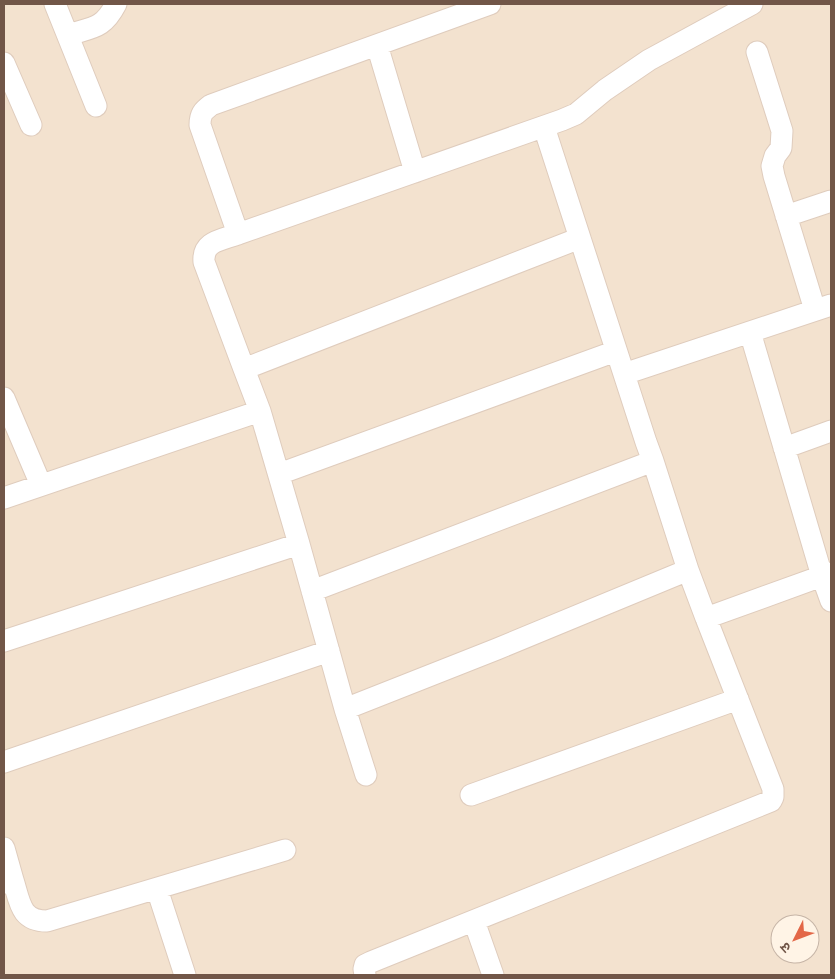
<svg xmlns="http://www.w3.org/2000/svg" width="835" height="979" font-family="'Alegreya Sans','Noto Sans Devanagari',sans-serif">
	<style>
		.residential { fill: #f3e2cf; fill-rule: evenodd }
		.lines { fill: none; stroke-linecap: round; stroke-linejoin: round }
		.minor-casing { stroke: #dfccbd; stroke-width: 23 }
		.minor { stroke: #fff; stroke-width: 21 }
	</style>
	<rect width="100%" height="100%" fill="#fbf0e0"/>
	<path class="residential" d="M4 4H831V975H4ZM780 924H810V954H780Z"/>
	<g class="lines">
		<defs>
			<path id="minor" d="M55 4 96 106
				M68 35C93 27 103 29 116 4
				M377 45 415 172
				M757 52 782 131 781 148 775 156 772 166 774 176 815 310
				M4 63 31 125
				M544 127 646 442 653 461 688 570 706 618 822 576 831 601
				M786 216 831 201
				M238 234 200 125C200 114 203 111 211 105L490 4
				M750 332 822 576 831 573
				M244 369 204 262C202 241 222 240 238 234L562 120 576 114 605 90 649 60 752 4
				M624 374 831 305
				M4 398 41 485
				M784 448 831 431
				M279 474 616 351
				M4 498 260 411
				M299 544 260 411 244 369 580 238
				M312 591 653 461
				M4 641 299 544 345 709
				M4 762 329 651
				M366 775 345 709 497 649 688 570
				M471 795 738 699
				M4 848 13 880
				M4 883 13 880C20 902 20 921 47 921L285 850
				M157 889 185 975
				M474 921 493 975
				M365 975 364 969 365 965 371 962 771 801 773 797V789L706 618"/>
		</defs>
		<use href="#minor" class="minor-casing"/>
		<use href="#minor" class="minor"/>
	</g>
	<rect width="835" height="979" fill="none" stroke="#715648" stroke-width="10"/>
	<g transform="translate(795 939) rotate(228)"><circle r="24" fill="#fff4e6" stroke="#c6b5a7"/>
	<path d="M0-4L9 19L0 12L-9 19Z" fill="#e36747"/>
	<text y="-8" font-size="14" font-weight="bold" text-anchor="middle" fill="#715648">उ</text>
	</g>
</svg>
